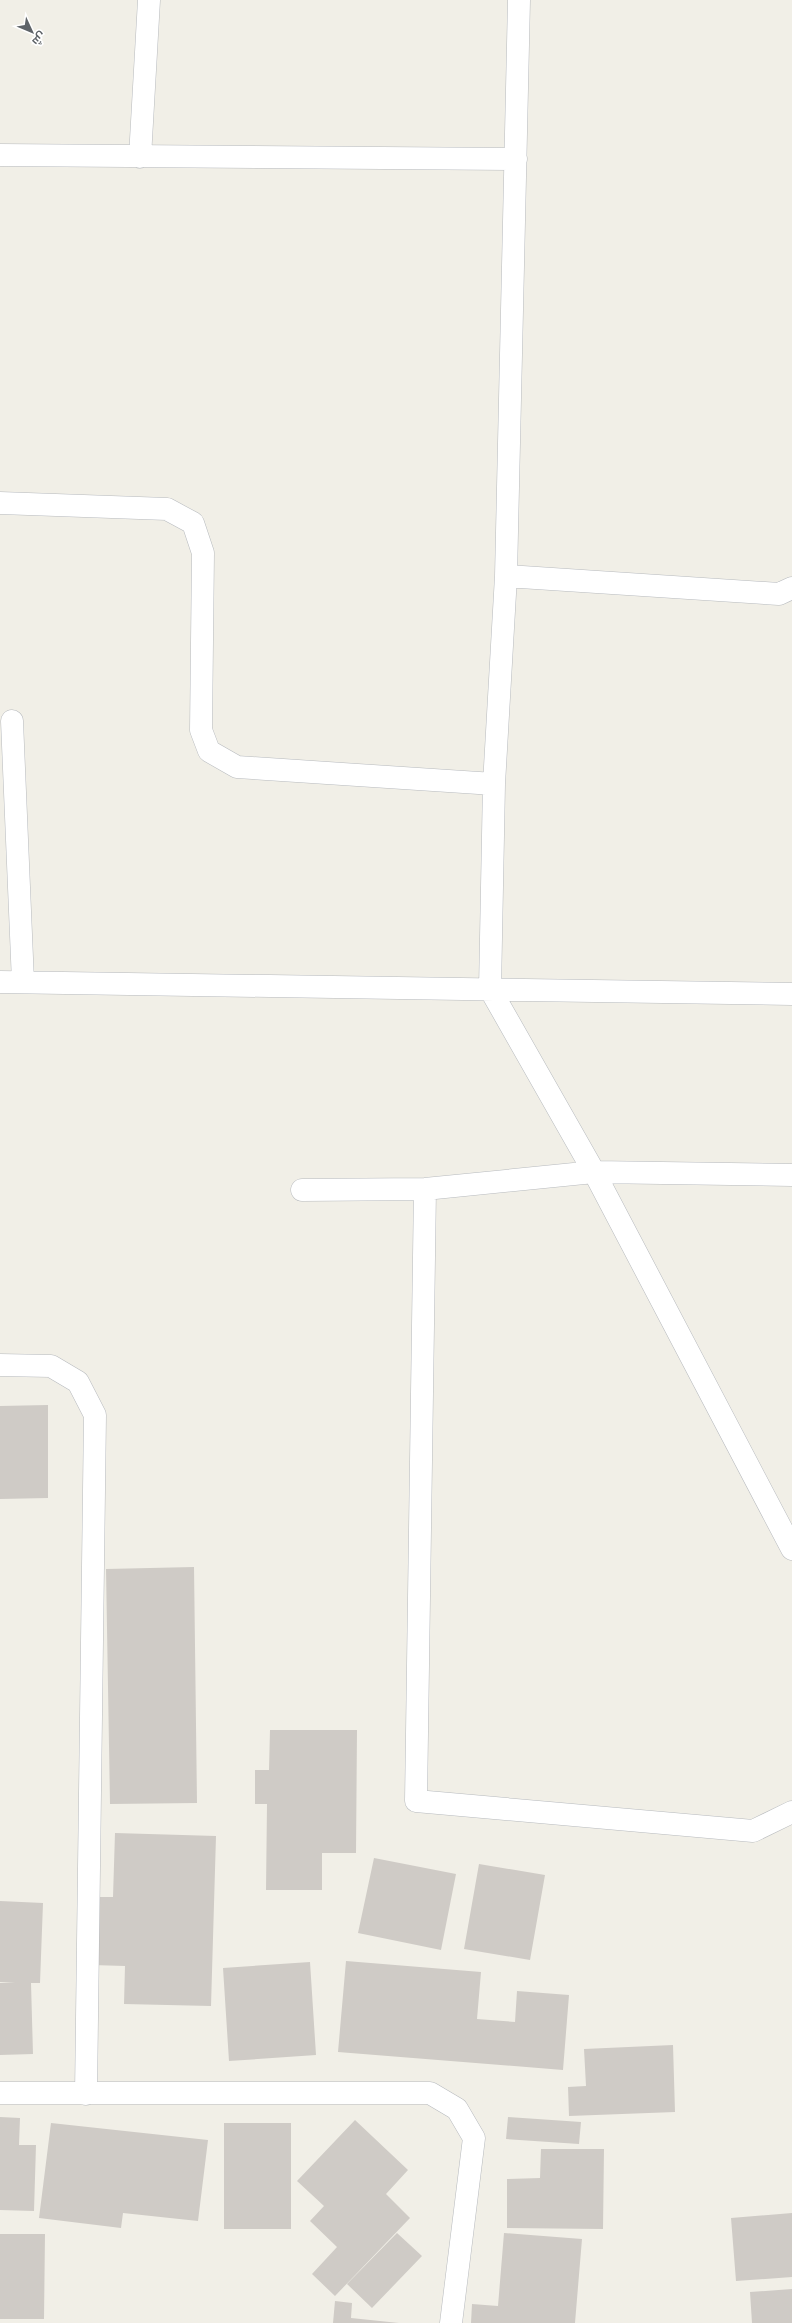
<svg xmlns="http://www.w3.org/2000/svg" width="792" height="2323" font-family="Signika,Cairo,sans-serif">
	<style>
		.building { fill: #cfcbc6 }
		.lines { fill: none; stroke-linecap: round; stroke-linejoin: round }
		.minor-casing { stroke: #b7babe; stroke-width: 23 }
		.minor { stroke: #fff; stroke-width: 22 }
	</style>
	<rect width="100%" height="100%" fill="#f1efe7"/>
	<path class="building" d="M48 1405V1498L0 1499V1406Z
		M194 1567 197 1803 110 1804 106 1569Z
		M270 1730H357L356 1853H322V1890H266L267 1804H255V1770H269Z
		M115 1833 216 1836 211 2006 124 2004 125 1966 92 1965 94 1897H113Z
		M374 1858 456 1874 441 1950 358 1933Z
		M479 1864 545 1875 530 1960 464 1949Z
		M0 1901 43 1903 40 1983H31L33 2054 0 2055V1983H15L0 1982Z
		M346 1961 481 1972 477 2019 515 2022 517 1991 569 1995 563 2070 338 2052Z
		M310 1962 316 2055 229 2061 223 1968Z
		M673 2045 675 2112 569 2116 568 2087 586 2086 584 2049Z
		M0 2117 20 2118 19 2145H36L34 2211 0 2210Z
		M508 2117 581 2122 579 2144 506 2139Z
		M355 2120 408 2170 386 2194 410 2218 335 2296 312 2274 337 2247 310 2221 324 2206 297 2181Z
		M51 2123 208 2140 198 2221 123 2213 121 2228 39 2218Z
		M224 2123H291V2229H224Z
		M541 2149H604L603 2229 507 2228V2179L540 2178Z
		M792 2213V2277L736 2281 731 2218Z
		M397 2233 422 2256 372 2308 347 2284Z
		M504 2233 582 2239 575 2323H471L472 2304 498 2306Z
		M0 2234H45L44 2319H0Z
		M792 2289V2323H752L750 2292Z
		M335 2301 352 2303 351 2318 399 2323H333Z"/>
	<g class="lines">
		<defs>
			<path id="minor" d="M519 0 506 576 494 784 490 989 594 1172 792 1549
				M0 155 516 159
				M140 157 149 0
				M0 503 167 509 193 523 203 553 201 730 209 751 237 767 494 784
				M506 576 779 594 792 588
				M12 721 23 982
				M0 982 792 994
				M425 1189 416 1801 753 1831 792 1812
				M302 1190 425 1189 594 1172 792 1175
				M0 1365 51 1366 78 1382 95 1415 86 2094
				M0 2093H430L457 2109 474 2138 451 2323"/>
		</defs>
		<use href="#minor" class="minor-casing"/>
		<use href="#minor" class="minor"/>
	</g>
	<g transform="translate(32 32) rotate(134)" stroke="#ffffff" stroke-width="3" paint-order="stroke">
	<path d="M0-3L7 15L0 10L-7 15Z" fill="#5e6368"/>
	<text y="-6" font-size="11" font-weight="bold" text-anchor="middle" fill="#5e6368">ش</text>
	</g>
</svg>
